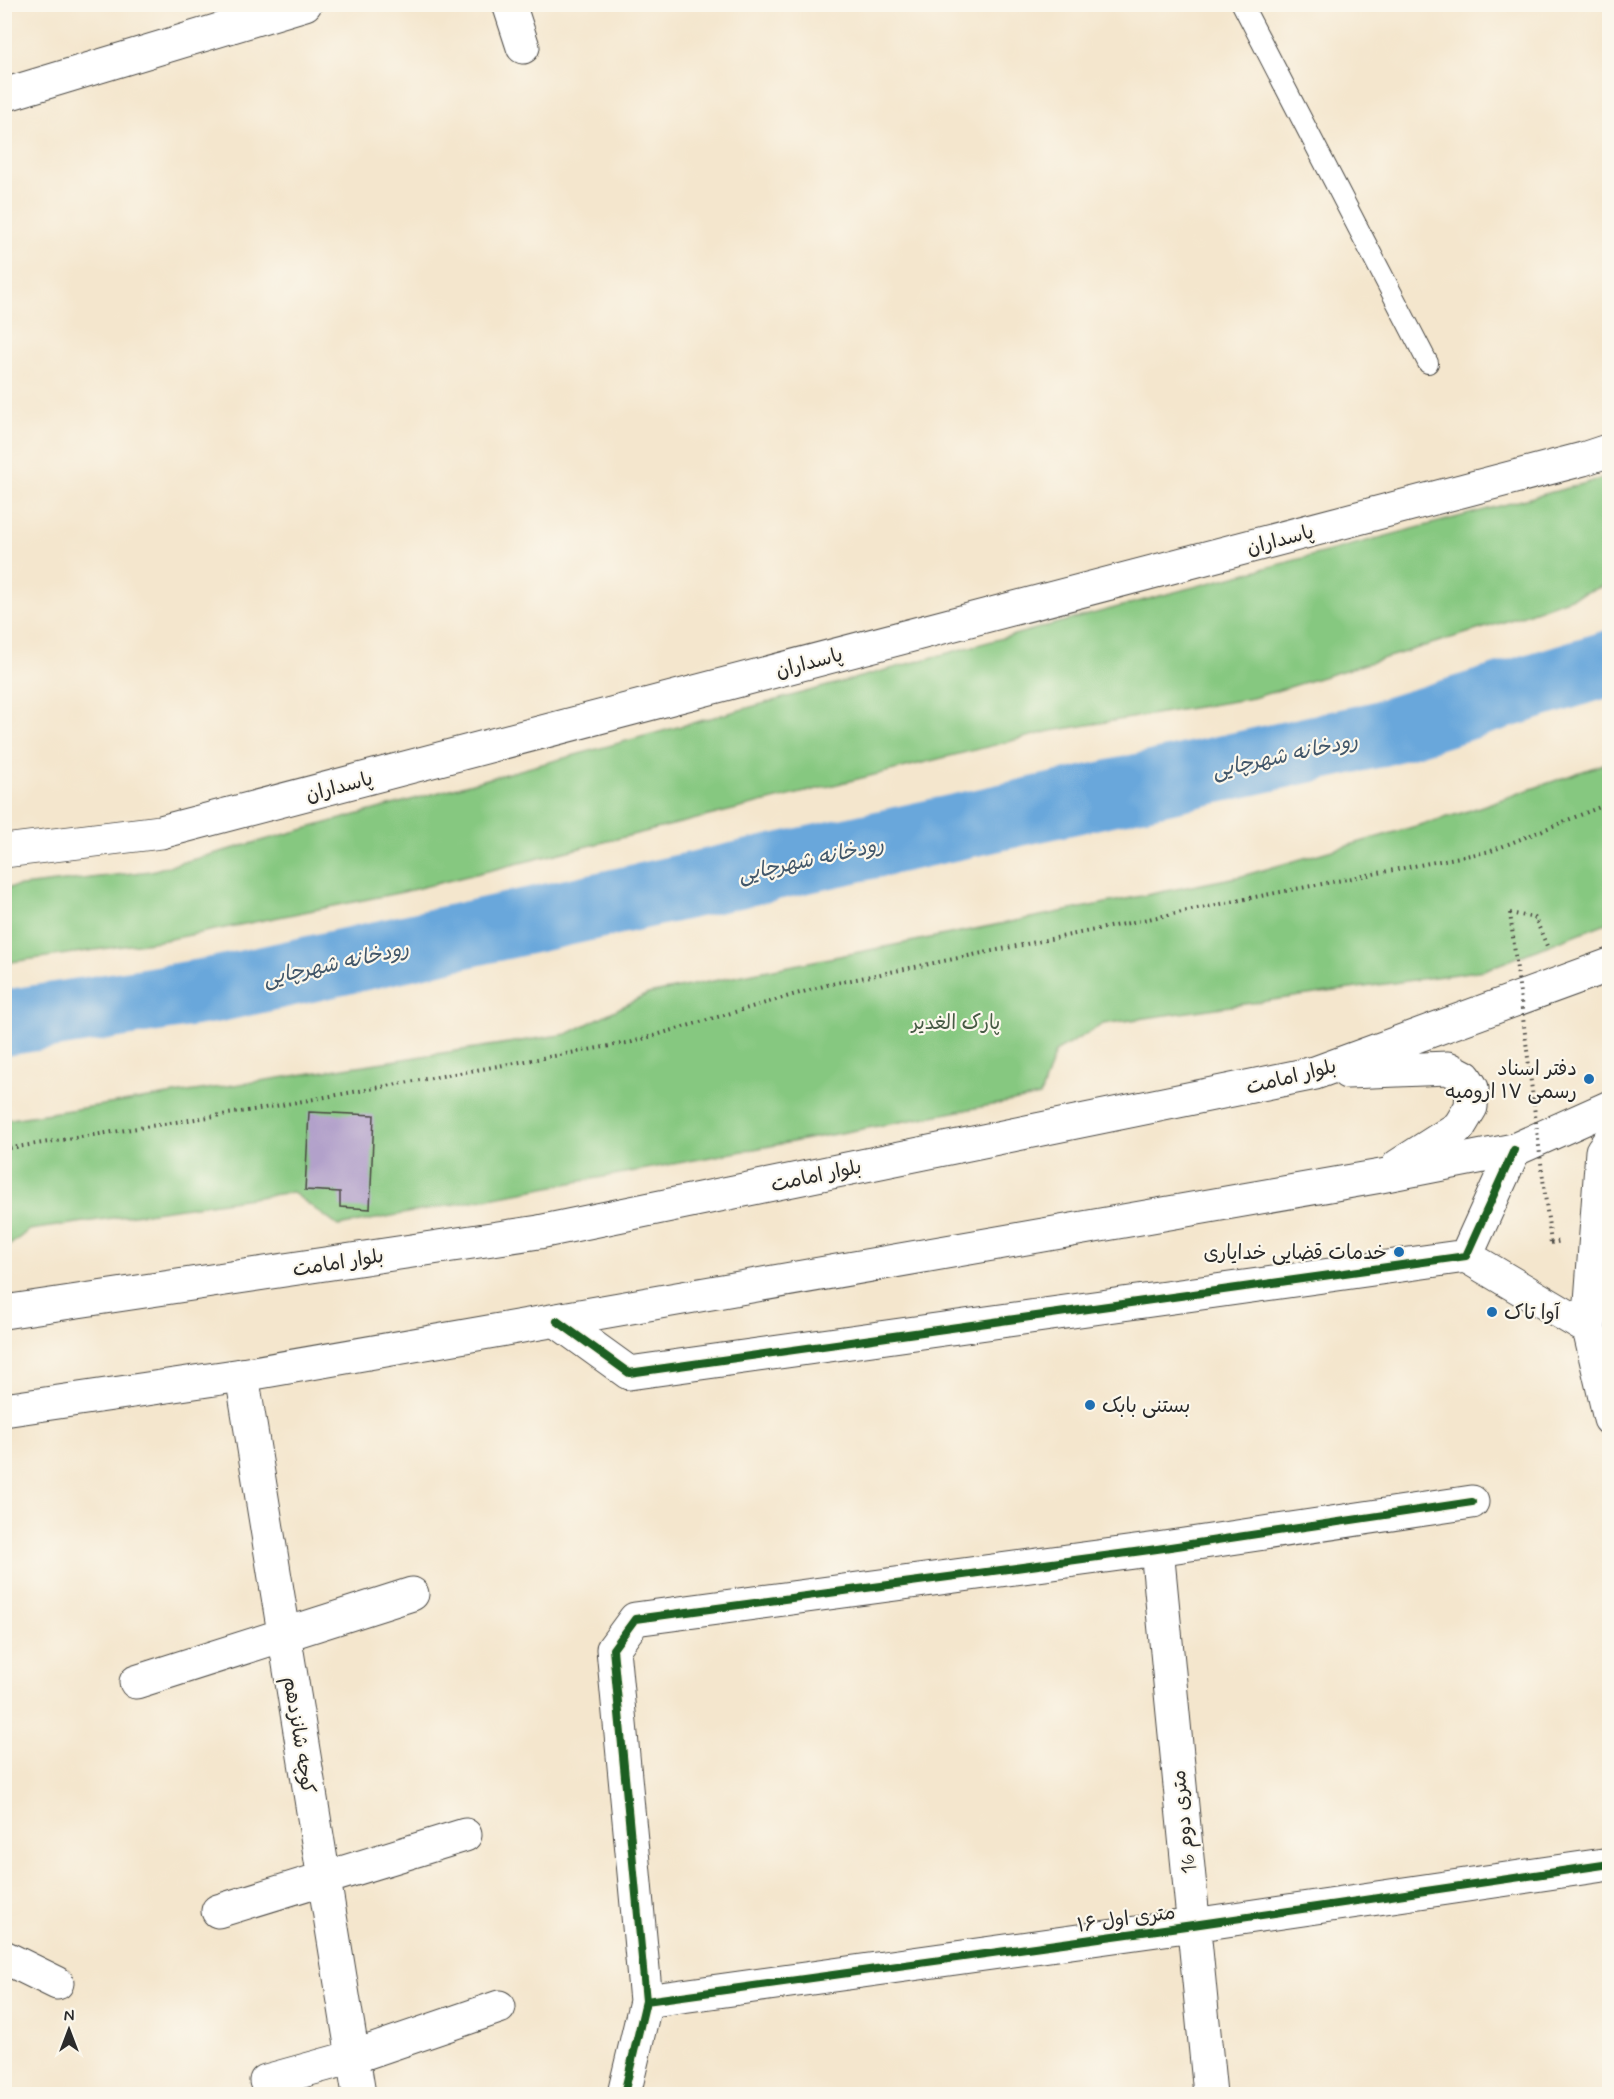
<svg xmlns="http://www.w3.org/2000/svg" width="1614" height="2099" font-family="Mynerve,'Playpen Sans Arabic',sans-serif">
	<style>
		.green { fill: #86c880; stroke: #587a56; stroke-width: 1.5 }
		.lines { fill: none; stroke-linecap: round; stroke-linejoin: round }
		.river { stroke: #69a7db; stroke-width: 66 }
		.building { fill: #b2a1ca }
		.service-casing { stroke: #494743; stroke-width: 22 }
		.minor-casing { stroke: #494743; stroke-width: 35 }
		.secondary-casing { stroke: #494743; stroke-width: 35 }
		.trunk-casing { stroke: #494743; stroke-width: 35 }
		.path { stroke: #494743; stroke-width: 4; stroke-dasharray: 1.5 4.5; stroke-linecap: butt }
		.service { stroke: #fff; stroke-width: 20 }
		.minor { stroke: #fff; stroke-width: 33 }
		.secondary { stroke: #fff; stroke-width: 33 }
		.trunk { stroke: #fff; stroke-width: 33 }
		.path-bridge { stroke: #494743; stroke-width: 4; stroke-dasharray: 1.5 4.5; stroke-linecap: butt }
		.cycleway-casing { stroke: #fbf7ec; stroke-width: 11 }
		.cycleway { stroke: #1b5e20; stroke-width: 8 }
		.poi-dot { fill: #1f6fb2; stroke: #fbf7ec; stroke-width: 2 }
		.labels { text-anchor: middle; stroke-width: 4.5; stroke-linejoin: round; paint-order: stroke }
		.street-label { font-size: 20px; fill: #2b2b2b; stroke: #fbf7ec }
		.park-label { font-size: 20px; fill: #465a44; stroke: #fbf7ec }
		.poi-label { font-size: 20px; fill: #2b2b2b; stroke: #fbf7ec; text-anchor: end }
		.water-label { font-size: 21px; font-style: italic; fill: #415669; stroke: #fbf7ec }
	</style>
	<rect width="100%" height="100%" fill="#fbf7ec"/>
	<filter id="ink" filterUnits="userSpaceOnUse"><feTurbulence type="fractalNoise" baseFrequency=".0167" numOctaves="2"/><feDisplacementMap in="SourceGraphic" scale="12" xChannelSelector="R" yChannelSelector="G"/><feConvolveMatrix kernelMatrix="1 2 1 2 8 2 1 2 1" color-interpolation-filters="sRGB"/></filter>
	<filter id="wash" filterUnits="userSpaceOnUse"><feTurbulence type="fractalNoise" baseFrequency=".008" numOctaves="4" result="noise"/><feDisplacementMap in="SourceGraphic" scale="24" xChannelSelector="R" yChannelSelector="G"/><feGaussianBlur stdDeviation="1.35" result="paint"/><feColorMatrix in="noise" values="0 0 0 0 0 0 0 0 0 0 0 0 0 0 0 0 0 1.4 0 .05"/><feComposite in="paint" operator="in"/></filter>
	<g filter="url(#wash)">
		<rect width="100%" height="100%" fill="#f4e6cd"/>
		<path class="green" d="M1609 477V584L1507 621 1253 698 1051 731 403 892 165 940 5 963V888L151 871 1043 627Z
			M1609 762V922L1484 970 1103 1024 1055 1052 1040 1096 338 1226 292 1192 29 1230 5 1249V1120L567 1034 648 994 1242 876 1465 812Z"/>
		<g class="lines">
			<path class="river" d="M4 1023 214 990 1375 735 1610 663"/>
		</g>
		<g id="blocks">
			<path class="building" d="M309 1112 374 1115 370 1209 340 1207V1192L305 1190Z"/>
		</g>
	</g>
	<g filter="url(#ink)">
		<use href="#blocks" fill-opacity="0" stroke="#494743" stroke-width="1.5"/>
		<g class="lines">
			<defs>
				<path id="service" d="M1242 4 1428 363"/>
				<path id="minor" d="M509 4 523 47
					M4 95 305 4
					M1610 1140 1602 1151 1589 1329 1610 1419
					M1466 1256 1589 1329
					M557 1321 629 1373 1466 1256 1514 1150
					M242 1375 359 2094
					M1157 1549 1210 2094
					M136 1682 412 1594
					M218 1911 465 1835
					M4 1957 57 1983
					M646 2001 1193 1925 1610 1864
					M266 2081 353 2057 499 2007
					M624 2094 646 2001 613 1649 635 1619 1157 1549 1472 1502"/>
				<path id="secondary" d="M4 851 161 832 1583 459 1610 450"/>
				<path id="trunk" d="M1347 1072 1448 1068 1465 1077 1472 1088 1471 1107 1459 1127 1398 1166
					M4 1312 539 1232 1315 1073 1610 965
					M4 1410 242 1375 1381 1176 1514 1150 1610 1107"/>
			</defs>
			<use href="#service" class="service-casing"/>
			<use href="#minor" class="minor-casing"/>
			<use href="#secondary" class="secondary-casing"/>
			<use href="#trunk" class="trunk-casing"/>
			<path class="path" d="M1510 913 1535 918 1547 946
				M4 1149 253 1110 632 1042 827 985 1255 897 1491 851 1610 803
				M1551 1243 1562 1241"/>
			<use href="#service" class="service"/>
			<use href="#minor" class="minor"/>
			<use href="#secondary" class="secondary"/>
			<use href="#trunk" class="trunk"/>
			<path class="path-bridge" d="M1510 913 1551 1243"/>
			<defs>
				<path id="cycleway" d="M557 1321 629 1373 1466 1256 1514 1150
					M646 2001 1193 1925 1610 1864
					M624 2094 646 2001 613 1649 635 1619 1157 1549 1472 1502"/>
			</defs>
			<use href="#cycleway" class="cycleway-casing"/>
			<use href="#cycleway" class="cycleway"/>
		</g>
	</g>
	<g class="poi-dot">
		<circle cx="1589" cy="1079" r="6"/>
		<circle cx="1399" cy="1252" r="6"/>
		<circle cx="1492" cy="1312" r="6"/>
		<circle cx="1090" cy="1405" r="6"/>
	</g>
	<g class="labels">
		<g class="street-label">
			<text transform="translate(1280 539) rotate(-15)" y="7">پاسداران</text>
			<text transform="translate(809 662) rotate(-15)" y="7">پاسداران</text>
			<text transform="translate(339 786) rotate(-15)" y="7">پاسداران</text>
			<text transform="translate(1291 1076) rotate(-14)" y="7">بلوار امامت</text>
			<text transform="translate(816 1175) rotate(-12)" y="7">بلوار امامت</text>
			<text transform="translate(338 1262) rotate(-9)" y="7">بلوار امامت</text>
			<text transform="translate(300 1735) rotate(81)" y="7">کوچه شانزدهم</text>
			<text transform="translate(1183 1822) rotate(-96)" y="7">16 متری دوم</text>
			<text transform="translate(1126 1918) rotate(-8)" y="7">۱۶ متری اول</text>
		</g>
		<g class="park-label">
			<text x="956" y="1029">پارک الغدیر</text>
		</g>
		<g class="poi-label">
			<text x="1577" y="1075">دفتر اسناد<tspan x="1577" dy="23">رسمی ۱۷ ارومیه</tspan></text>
			<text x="1387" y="1259">خدمات قضایی خدایاری</text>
			<text x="1504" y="1319" text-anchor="start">آوا تاک</text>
			<text x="1102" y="1412" text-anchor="start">بستنی بابک</text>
		</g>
		<g class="water-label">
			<text transform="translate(1285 755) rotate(-12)" y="7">رودخانه شهرچایی</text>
			<text transform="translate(811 859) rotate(-12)" y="7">رودخانه شهرچایی</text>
			<text transform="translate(336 963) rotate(-12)" y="7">رودخانه شهرچایی</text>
		</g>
	</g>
	<rect width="1614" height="2099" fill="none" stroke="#fbf7ec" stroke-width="24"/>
	<g transform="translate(69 2030)" stroke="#fbf7ec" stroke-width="4.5" paint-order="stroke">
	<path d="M0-4.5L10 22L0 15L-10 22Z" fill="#2b2b2b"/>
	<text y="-9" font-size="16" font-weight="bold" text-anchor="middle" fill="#2b2b2b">N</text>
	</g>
</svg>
